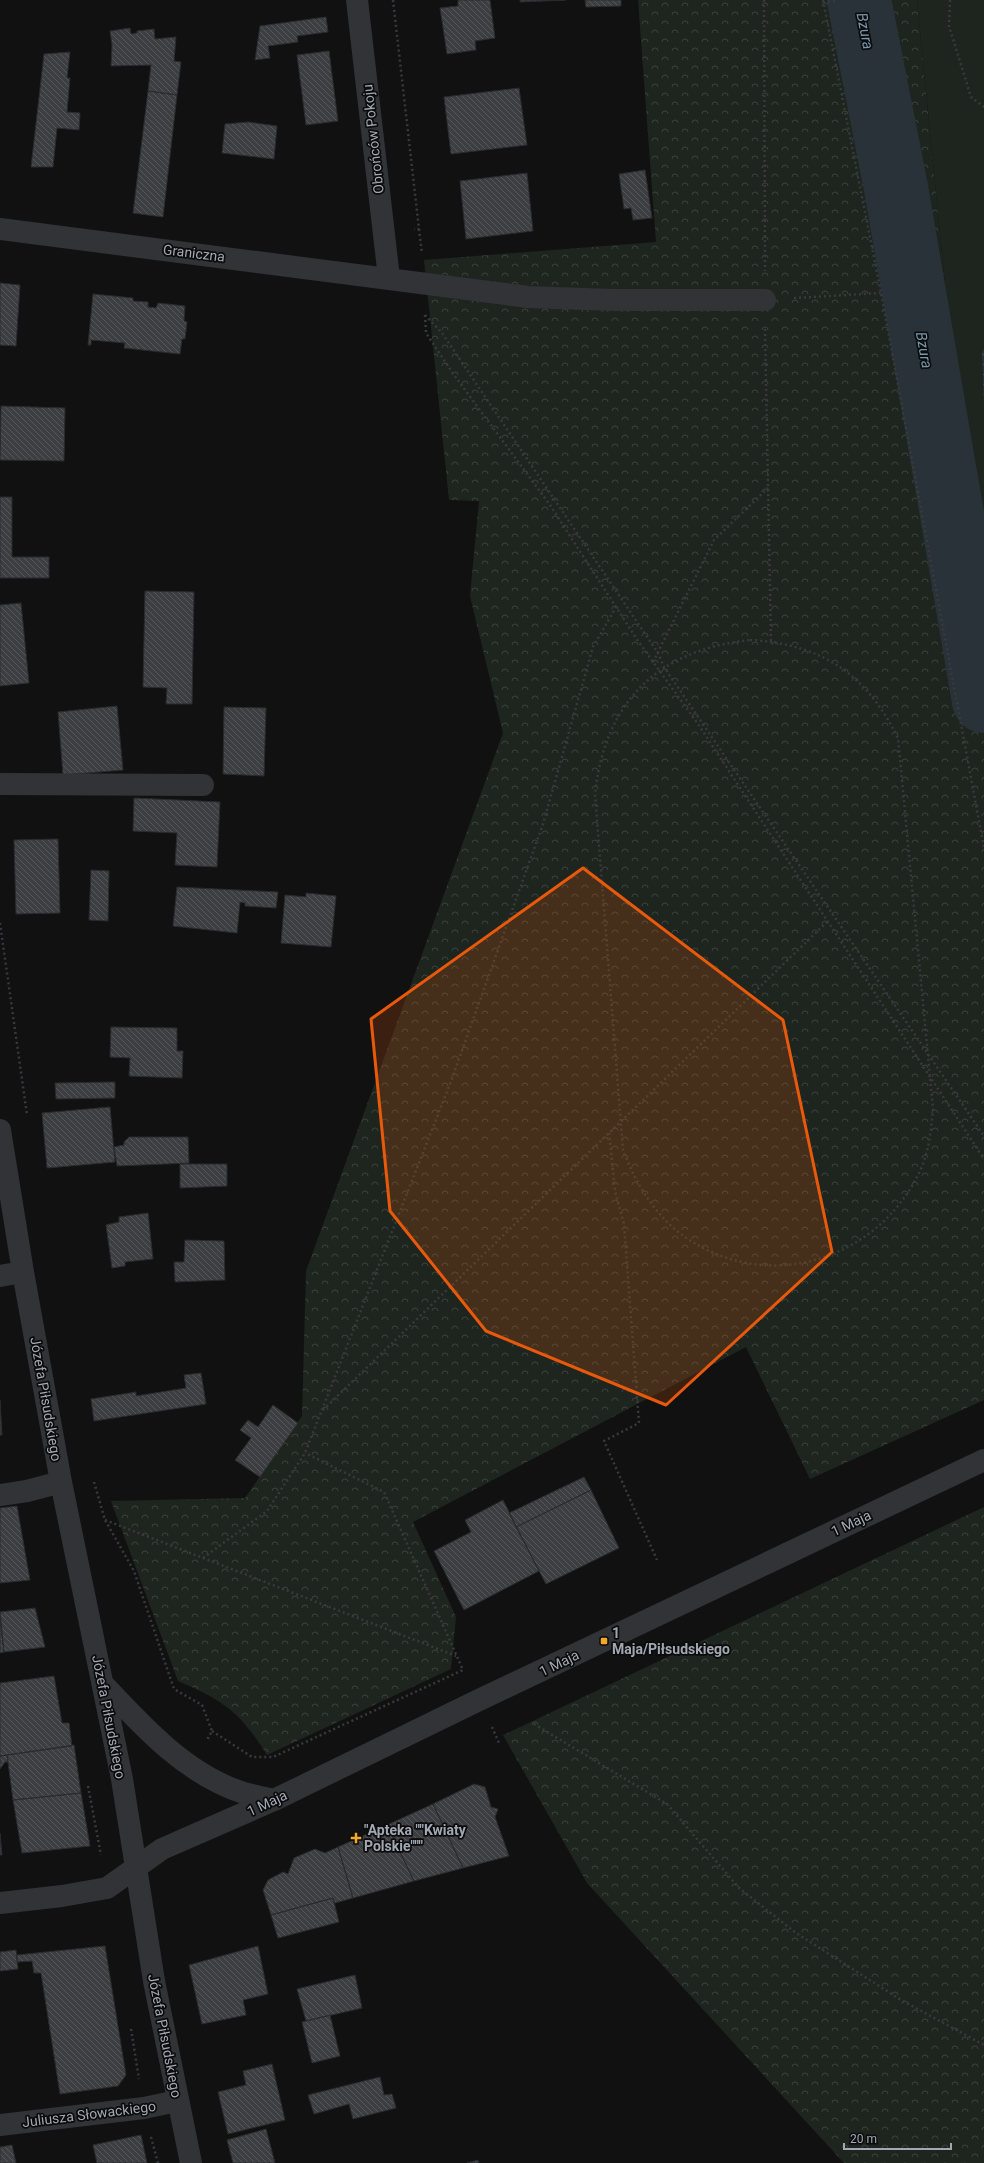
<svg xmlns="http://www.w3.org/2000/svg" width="984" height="2163" font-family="Roboto,sans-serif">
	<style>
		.park { fill: url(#park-crowns) }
		.garden { fill: #1d251e }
		.water { fill: url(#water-waves) }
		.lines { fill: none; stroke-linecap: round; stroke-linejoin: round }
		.river { stroke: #293238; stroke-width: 64 }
		.building { fill: url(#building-back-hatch); stroke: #2b2b2e }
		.path { stroke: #383a3e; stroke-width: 2.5; stroke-dasharray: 2 3; stroke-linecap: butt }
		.minor { stroke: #323337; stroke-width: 22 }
		.marked { fill: #e8590c; fill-opacity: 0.2; stroke: #e8590c; stroke-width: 3; stroke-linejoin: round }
		.poi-dot { fill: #f2a829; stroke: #0c0c0d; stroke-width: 1.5 }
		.labels { text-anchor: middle; stroke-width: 3.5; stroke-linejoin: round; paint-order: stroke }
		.street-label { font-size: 14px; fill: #a2a8b3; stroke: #0c0c0d }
		.poi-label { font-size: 14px; font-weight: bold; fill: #a2a8b3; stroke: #0c0c0d; text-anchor: start }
		.water-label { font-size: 15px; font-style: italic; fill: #7897af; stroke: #0c0c0d }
	</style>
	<defs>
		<pattern id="park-crowns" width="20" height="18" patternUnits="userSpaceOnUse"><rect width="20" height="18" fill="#1d251e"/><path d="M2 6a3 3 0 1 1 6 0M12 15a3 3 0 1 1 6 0" fill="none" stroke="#3b423c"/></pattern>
		<pattern id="water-waves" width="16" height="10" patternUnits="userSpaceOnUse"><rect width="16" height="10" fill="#293238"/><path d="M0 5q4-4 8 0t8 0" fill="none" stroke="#454d52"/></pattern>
		<pattern id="building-back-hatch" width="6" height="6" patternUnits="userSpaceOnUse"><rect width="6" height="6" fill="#3d3e42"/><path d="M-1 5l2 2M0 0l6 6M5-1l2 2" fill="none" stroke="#56575b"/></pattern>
	</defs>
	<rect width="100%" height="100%" fill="#111112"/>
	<path class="park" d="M638 0H917L956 397 984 531V1400L810 1479 746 1347 413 1522 456 1617 451 1669 267 1755C241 1713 223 1700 178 1681L111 1501 245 1498 302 1416 306 1271 503 733 470 596 479 501 449 500 424 260 656 242Z
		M984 1507V2163H844L587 1883 503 1735Z"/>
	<path class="garden" d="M917 0H984V531L956 397Z"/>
	<path class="water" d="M984 349V407L982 353Z"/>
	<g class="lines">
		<path class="river" d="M859 0 896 188 984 701"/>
	</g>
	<path class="building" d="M458 0H490L495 38 475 41 476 50 447 54 440 8 458 6Z
		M520 0H566L520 2Z
		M585 0H621V6L586 7Z
		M326 17 328 32 297 36 298 42 268 46 270 58 255 60 260 26Z
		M130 28 131 34 137 33V31L154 29 155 39 176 37 174 61 181 62 177 95 148 91 151 65 111 66 112 45 110 31Z
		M329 51 338 121 306 125 297 55Z
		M70 52 67 78H70L67 112 80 113 79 130 57 128 53 167H31L44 54Z
		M519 88 527 145 451 154 444 97Z
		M148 91 177 95 163 217 133 213Z
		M248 122 277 126 274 159 222 153 225 124Z
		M645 170 652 218 633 220 631 208 624 209 619 174Z
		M527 173 533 231 466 239 460 181Z
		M0 283 20 285 16 346 0 345Z
		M93 294 133 298V301L148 302V307L156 308 158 303 185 306 184 321 187 322 185 339H182L180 354 124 348 125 343 91 340V345H88Z
		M1 406 65 408 64 461 0 460Z
		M0 497H12V557H49V578H0Z
		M145 591 194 592 192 704H166L167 688 143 687Z
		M21 603 29 683 0 686V605Z
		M117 706 123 770 63 775 58 712Z
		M224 707 266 708 264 776 223 774Z
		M134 798 220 802 217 867 175 865 177 833 133 831Z
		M58 839 60 913 16 914 14 840Z
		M91 870 109 871 108 921 89 920Z
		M177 887 278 892 276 908 245 906V903L240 902 237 933 173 926Z
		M306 893 336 896 331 947 281 943 285 895 306 897Z
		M111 1027 177 1028V1051H183L182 1078 129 1076 130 1058 110 1057Z
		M115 1082V1098L56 1099 55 1083Z
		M110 1107 115 1162 47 1168 42 1113Z
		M129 1137H188L189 1163 117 1166 114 1147 124 1145V1142Z
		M180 1164H227V1186L180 1188Z
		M148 1213 153 1259 125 1262V1266L112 1268 106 1225 119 1222V1217Z
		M185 1240 224 1241 225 1280 175 1282 174 1262H184Z
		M201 1373 206 1404 94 1421 91 1399 136 1392V1396L186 1388 184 1375Z
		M0 1400 2 1435H0Z
		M273 1405 298 1423 260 1477 235 1460 251 1438 240 1430 248 1420 258 1427Z
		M584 1477 591 1490 516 1527 509 1513Z
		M591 1490 619 1548 546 1584 516 1527Z
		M503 1500 539 1571 464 1610 434 1551 471 1532 465 1520Z
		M17 1506 30 1580 0 1583V1508Z
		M35 1608 45 1647 4 1652 0 1612Z
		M0 1619 4 1652 0 1653Z
		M54 1676 62 1723H69L72 1746 0 1756V1683Z
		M74 1745 81 1793 13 1800 7 1755Z
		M7 1755 8 1762H5L0 1769V1756Z
		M474 1784 485 1787 491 1807 498 1809 495 1817 509 1856 463 1868 433 1804Z
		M81 1793 90 1846 22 1853 13 1800Z
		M433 1804 463 1868 414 1881 387 1825Z
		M387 1825 414 1881 353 1898 338 1847Z
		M0 1833 2 1855H0Z
		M338 1847 353 1898 335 1903 333 1898 271 1915 263 1890 268 1880 283 1872 288 1874 294 1858 315 1849 325 1853Z
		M333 1898 339 1922 278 1938 271 1915Z
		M105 1946 126 2075 118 2086 60 2094 41 1973H34L32 1961 17 1962V1955Z
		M258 1946 268 1994 243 2000 246 2015 202 2024 189 1965Z
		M16 1950 18 1969 0 1971V1952Z
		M355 1975 362 2008 306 2021 297 1989Z
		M330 2015 340 2056 312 2063 302 2022Z
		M272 2064 285 2120 228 2134 218 2092 246 2085 243 2071Z
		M380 2077 384 2095 392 2094 396 2108 353 2119 349 2104 314 2114 308 2095Z
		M266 2129 275 2163H233L227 2140Z
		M141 2135 147 2163H97L93 2145Z
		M12 2145 16 2163H0V2147Z
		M478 2160 479 2163H467Z"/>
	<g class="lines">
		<path class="path" d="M393 0 419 229H414
			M764 0 765 271
			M823 0 881 293 984 848
			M950 0 949 26 971 97 984 107
			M823 3 837 0
			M419 229 422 254
			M794 298 881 293
			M425 315 426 333 454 375 550 505 638 641 698 724 984 1159
			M425 315 442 333 658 653 664 667 984 1136
			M765 329 771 641
			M750 640C822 644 866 674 898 738L933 1109C931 1130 929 1152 920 1171 878 1260 768 1295 685 1237 655 1216 636 1184 623 1150L595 794C605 701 658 650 750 640Z
			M653 662 714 540 768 488
			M0 923 27 1115
			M609 1133 615 1191 624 1224 639 1423 604 1441 657 1560
			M323 1410 828 921
			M94 1482 105 1520 134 1571 174 1689 202 1705 212 1731 207 1740
			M105 1520 456 1656
			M203 1558 267 1511 305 1453 450 1084 543 824 593 647 616 607
			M534 1724 667 1804 739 1888 796 1933 901 2000 984 2045
			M492 1727 499 1743
			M212 1731 252 1757H273L463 1670 384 1492 305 1453
			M88 1786 101 1855
			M131 2029 139 2079
			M151 2137 158 2163"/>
		<path class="minor" d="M357 0 389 278
			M0 229 528 297 613 300H765
			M0 784 203 785
			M0 1130 23 1272 61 1482 122 1779 154 1981 191 2163
			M0 1276 23 1272
			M0 1495 27 1491 61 1482
			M103 1684C143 1727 187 1775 244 1793 254 1796 264 1798 274 1800
			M0 1903 62 1896 107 1888 162 1849 274 1800 479 1700 984 1460
			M0 2125 144 2108 177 2101"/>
	</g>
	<path class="marked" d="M583 868 783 1020 832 1252 666 1405 486 1331 390 1211 371 1019Z"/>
	<g class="poi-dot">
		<rect x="600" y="1637" width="8" height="8" rx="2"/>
		<path d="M354 1832h4v4h4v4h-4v4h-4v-4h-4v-4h4z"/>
	</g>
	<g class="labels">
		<g class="street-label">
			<text transform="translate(373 139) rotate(-96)" y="5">Obrońców Pokoju</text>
			<text transform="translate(194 253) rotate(7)" y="5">Graniczna</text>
			<text transform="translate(46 1399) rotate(80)" y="5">Józefa Piłsudskiego</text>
			<text transform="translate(851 1523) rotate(-25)" y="5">1 Maja</text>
			<text transform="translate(559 1663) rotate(-26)" y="5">1 Maja</text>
			<text transform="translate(109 1717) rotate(79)" y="5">Józefa Piłsudskiego</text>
			<text transform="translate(267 1803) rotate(-25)" y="5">1 Maja</text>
			<text transform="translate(165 2036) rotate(79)" y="5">Józefa Piłsudskiego</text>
			<text transform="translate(89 2114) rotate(-7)" y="5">Juliusza Słowackiego</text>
		</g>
		<g class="poi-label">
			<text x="612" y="1638">1<tspan x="612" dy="16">Maja/Piłsudskiego</tspan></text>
			<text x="364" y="1835">"Apteka ""Kwiaty<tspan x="364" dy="16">Polskie"""</tspan></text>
		</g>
		<g class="water-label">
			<text transform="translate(865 31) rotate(79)" y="5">Bzura</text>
			<text transform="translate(924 350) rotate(80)" y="5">Bzura</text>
		</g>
	</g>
	<path d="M844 2143v6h107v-6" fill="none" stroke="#a2a8b3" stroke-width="2"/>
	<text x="850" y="2143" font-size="12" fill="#a2a8b3" stroke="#0c0c0d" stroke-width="3" paint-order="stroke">20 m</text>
</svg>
